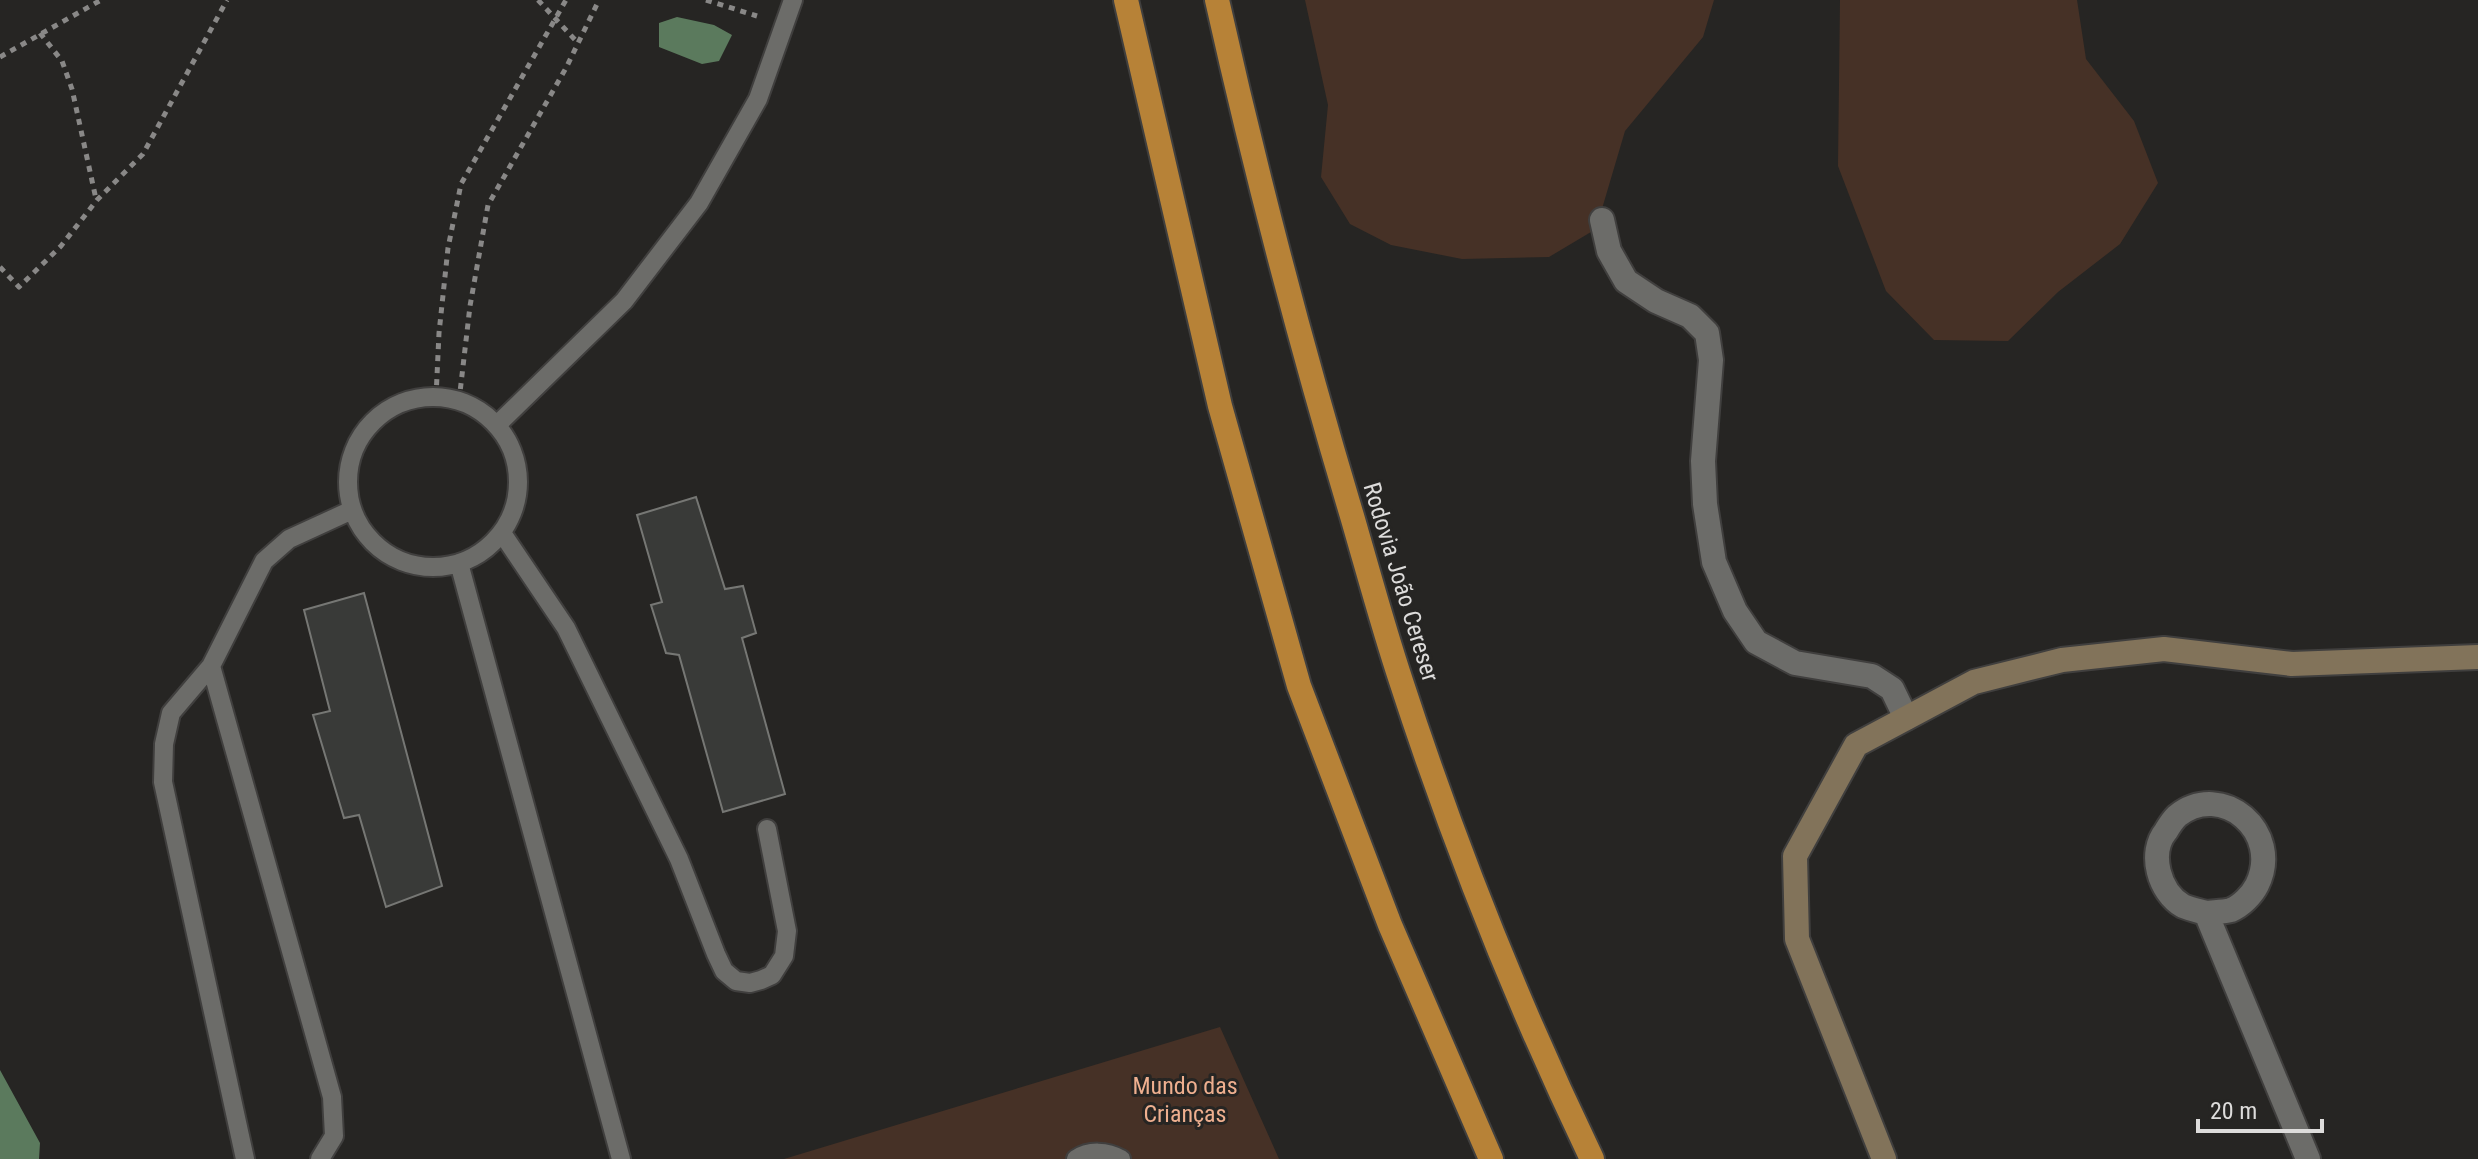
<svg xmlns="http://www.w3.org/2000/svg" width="2478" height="1159" font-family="'Roboto Condensed',sans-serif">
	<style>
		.green { fill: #463126 }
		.water { fill: #5b7a5d }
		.building { fill: #393a38; stroke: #767774; stroke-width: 2 }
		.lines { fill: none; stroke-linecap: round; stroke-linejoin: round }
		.lane-casing { stroke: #403f3e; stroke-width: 22 }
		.street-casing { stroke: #403f3e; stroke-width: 28 }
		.secondary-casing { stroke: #403f3e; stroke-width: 28 }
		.highway-casing { stroke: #403f3e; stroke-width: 28 }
		.path { stroke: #898887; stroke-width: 5; stroke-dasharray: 6 6; stroke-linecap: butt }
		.lane { stroke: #6c6c69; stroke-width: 18 }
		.street { stroke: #6c6c69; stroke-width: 24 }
		.secondary { stroke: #82735a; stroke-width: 24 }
		.highway { stroke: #b78237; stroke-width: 24 }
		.labels { text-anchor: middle; stroke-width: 6; stroke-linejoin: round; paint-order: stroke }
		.street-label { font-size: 24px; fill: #dddcdb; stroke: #262523 }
		.park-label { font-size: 24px; fill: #eeaf8f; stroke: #262523 }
	</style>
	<rect width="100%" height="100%" fill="#262523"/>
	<path class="green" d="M1305 0H1714L1703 37 1625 131 1596 229 1549 257 1462 259 1391 245 1350 224 1321 177 1328 105Z
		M1840 0H2077L2086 59 2134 121 2158 183 2120 244 2058 292 2008 341 1934 340 1886 291 1838 166Z
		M1220 1027 1279 1159H784Z"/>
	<path class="water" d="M677 17 714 25 732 35 719 61 702 64 659 47V23Z
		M0 1070 40 1143 39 1159H0Z"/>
	<path class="building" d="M696 497 725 589 743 586 756 633 742 638 785 794 723 812 679 655 666 653 651 605 662 602 637 515Z
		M364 593 442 886 386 907 359 815 344 818 313 715 330 711 304 610Z"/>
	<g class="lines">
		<defs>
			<path id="lane" d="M348 482a85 85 0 1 1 170 0a85 85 0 1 1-170 0Z
				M497 425 624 301 699 203 758 99 793 0
				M502 533 566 628 679 859 716 954 724 971 736 981 750 983 761 980 772 975 784 956 787 931 767 829
				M459 563 621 1159
				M211 666 332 1097 334 1136 320 1159
				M245 1159 163 782 164 744 171 713 211 666 264 561 289 539 352 510
				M1076 1159C1089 1150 1107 1151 1121 1159"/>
			<path id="street" d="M1602 220 1609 251 1626 281 1656 301 1690 316 1707 333 1711 360 1703 461 1705 504 1714 562 1735 611 1756 642 1795 663 1872 676 1892 689 1906 718
				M2206 913C2214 912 2224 912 2231 910 2241 906 2252 895 2257 885 2283 832 2222 780 2177 816 2173 820 2169 826 2166 831 2148 853 2159 892 2183 906 2190 909 2199 911 2206 913L2308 1159"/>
			<path id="secondary" d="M1884 1159 1797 939 1795 856 1856 745 1974 682 2062 660 2164 649 2292 664 2478 657"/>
			<path id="highway" d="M1126 0 1220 406 1299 686 1390 925 1491 1159
				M1217 0C1256 174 1301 346 1352 516 1368 571 1383 627 1401 681 1454 844 1518 1005 1592 1159"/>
		</defs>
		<use href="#lane" class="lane-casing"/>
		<use href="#street" class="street-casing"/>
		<use href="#secondary" class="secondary-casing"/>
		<use href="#highway" class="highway-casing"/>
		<path class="path" d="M538 0 578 43
			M706 0 757 16
			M40 33 62 61 72 89 96 199
			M0 57 101 0
			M0 267 19 287 61 246 97 200 143 154 227 0
			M436 397 439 333 448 248 461 184 566 0
			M459 401 470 306 488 205 566 68 599 0"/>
		<use href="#lane" class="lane"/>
		<use href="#street" class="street"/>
		<use href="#secondary" class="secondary"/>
		<use href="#highway" class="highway"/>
	</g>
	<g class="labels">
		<g class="street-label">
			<text transform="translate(1401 582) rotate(73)" y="8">Rodovia João Cereser</text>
		</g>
		<g class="park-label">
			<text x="1185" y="1094">Mundo das<tspan x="1185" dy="28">Crianças</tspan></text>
		</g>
	</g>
	<path d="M2198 1119v12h124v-12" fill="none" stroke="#dddcdb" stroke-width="4"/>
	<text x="2210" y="1119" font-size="24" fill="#dddcdb" stroke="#262523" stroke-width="6" paint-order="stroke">20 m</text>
</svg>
